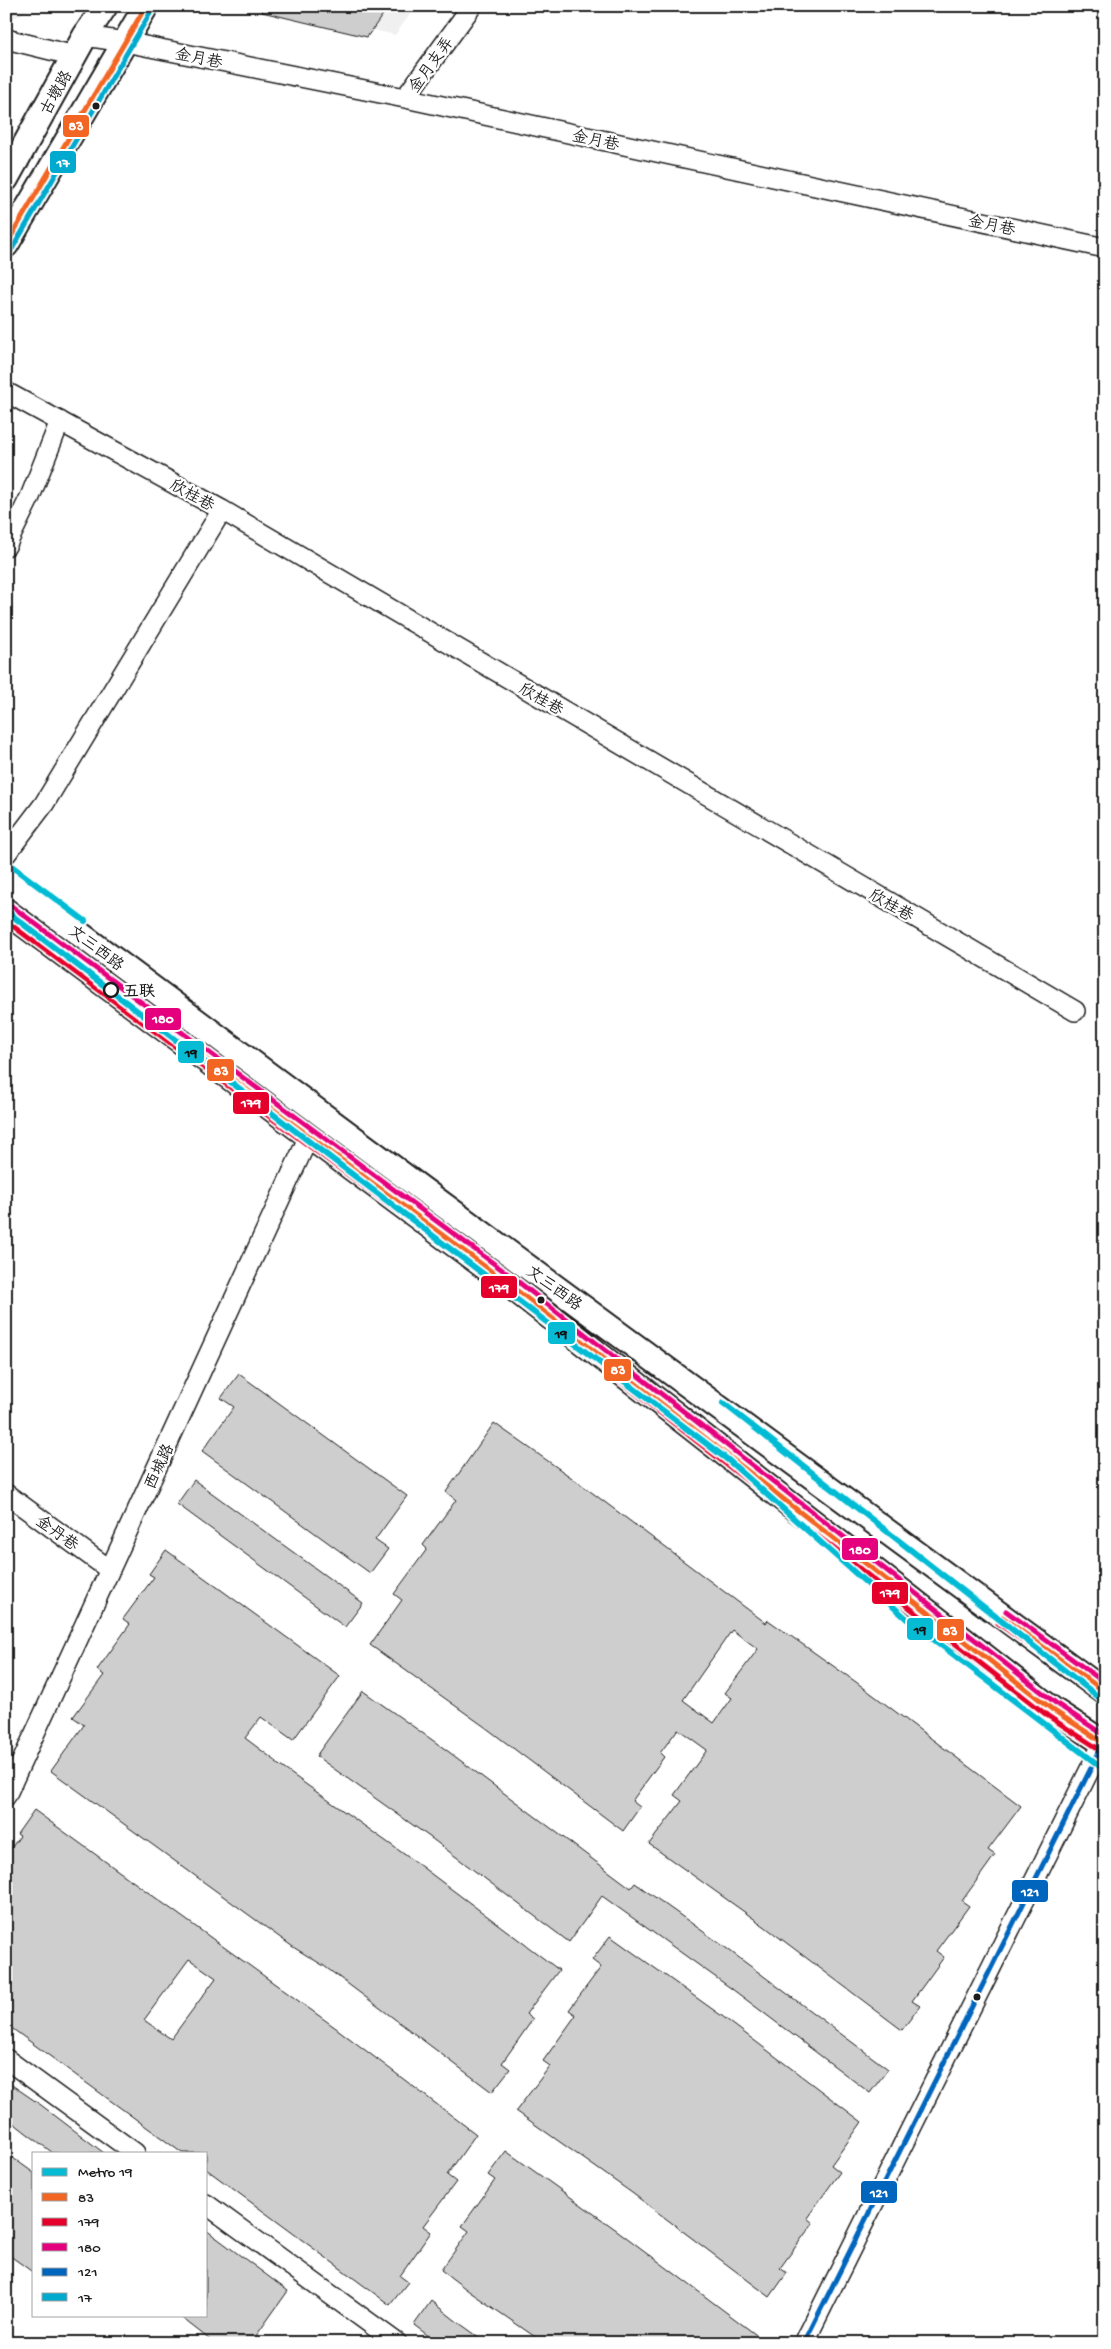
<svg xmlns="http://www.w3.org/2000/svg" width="1111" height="2349" font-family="'Gochi Hand','LXGW WenKai TC',sans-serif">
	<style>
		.built { fill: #f0f0f0 }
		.building { fill: #cecece; stroke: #1c1c1c; fill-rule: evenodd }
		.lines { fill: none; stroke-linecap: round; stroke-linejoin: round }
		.minor-casing { stroke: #1c1c1c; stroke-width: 22 }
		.major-casing { stroke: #1c1c1c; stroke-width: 28 }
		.minor { stroke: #fff; stroke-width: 19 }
		.major { stroke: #fff; stroke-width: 24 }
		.bus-1-casing { stroke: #fff; stroke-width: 9 }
		.bus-2-casing { stroke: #fff; stroke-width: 9 }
		.bus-3-casing { stroke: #fff; stroke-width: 9 }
		.bus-4-casing { stroke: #fff; stroke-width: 9 }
		.bus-5-casing { stroke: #fff; stroke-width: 9 }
		.bus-1 { stroke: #f26522; stroke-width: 5 }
		.bus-2 { stroke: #e4002b; stroke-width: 5 }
		.bus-3 { stroke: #e5007d; stroke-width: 5 }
		.bus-4 { stroke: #0065bd; stroke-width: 5 }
		.bus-5 { stroke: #00a9ce; stroke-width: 5 }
		.metro-1-casing { stroke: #fff; stroke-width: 10 }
		.metro-1 { stroke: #06bbd4; stroke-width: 6 }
		.bus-dot { fill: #1c1c1c; stroke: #fff; stroke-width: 2 }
		.stop-dot { fill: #fff; stroke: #1c1c1c; stroke-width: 2.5 }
		.labels { text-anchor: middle; stroke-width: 4.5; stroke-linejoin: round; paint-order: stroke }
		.street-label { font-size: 16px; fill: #1c1c1c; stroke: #fff }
		.stop-label { font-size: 16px; font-weight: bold; fill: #1c1c1c; stroke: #fff; text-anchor: start }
		.line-badge { stroke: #fff; stroke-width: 2 }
		.badge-label { font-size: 14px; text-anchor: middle; font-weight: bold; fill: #fff }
		.pale-badge-label { font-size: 14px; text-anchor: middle; font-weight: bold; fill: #111 }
	</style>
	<rect width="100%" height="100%" fill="#fff"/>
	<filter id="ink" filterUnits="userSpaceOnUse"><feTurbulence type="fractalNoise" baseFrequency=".02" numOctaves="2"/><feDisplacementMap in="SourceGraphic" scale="10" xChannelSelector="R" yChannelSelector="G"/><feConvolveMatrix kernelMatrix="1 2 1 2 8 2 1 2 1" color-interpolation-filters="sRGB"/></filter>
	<g filter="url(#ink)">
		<path class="built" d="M6 6H37L6 22Z
			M276 6H416L395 35Z"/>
		<path class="building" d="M262 6H389L367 37 262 12Z
			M239 1374 407 1496 375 1540 388 1549 370 1573 202 1451 234 1407 221 1398Z
			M494 1423 582 1485 766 1623 768 1620 856 1682 1021 1806 988 1850 995 1855 962 1901 969 1906 936 1951 944 1957 912 2001 920 2006 902 2030 764 1926 649 1844 682 1801 674 1795 707 1750 678 1729 660 1753 664 1757 632 1801 640 1807 623 1831 485 1727 370 1645 402 1600 394 1594 427 1549 423 1545 456 1500 446 1492ZM732 1630 758 1649 725 1693 732 1698 714 1723 683 1700Z
			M194 1480 363 1603 345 1627 177 1504Z
			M166 1550 340 1676 293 1740 261 1717 245 1738 277 1762 276 1763 418 1864 559 1970 526 2014 533 2019 502 2063 510 2069 492 2092 324 1966 293 1947 51 1771 84 1725 73 1717 104 1675 97 1670 130 1624 123 1619 154 1577 149 1574Z
			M363 1691 445 1749 631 1888 635 1883 722 1945 888 2069 870 2093 732 1989 602 1896 569 1942 431 1838 316 1756Z
			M34 1810 336 2028 476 2134 447 2175 456 2182 423 2226 431 2232 400 2276 408 2282 390 2305 206 2169V2153H182L6 2024V1855L20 1836 17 1834ZM189 1959 216 1978 171 2039 144 2020Z
			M610 1936 722 2016 862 2122 831 2165 840 2172 807 2218 813 2223 780 2268 787 2273 770 2297 632 2193 516 2111 550 2066 543 2061 576 2015 569 2010 601 1967 592 1960Z
			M6 2081 41 2105 104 2153H53L25 2132 6 2117Z
			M506 2151 618 2231 767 2343H544L470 2292 441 2270 469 2231 462 2226 495 2180 488 2175Z
			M6 2153 34 2173V2273L6 2253Z
			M206 2230 288 2291 251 2343H214L178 2315H206Z
			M431 2301 455 2320 487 2343H438L414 2325Z"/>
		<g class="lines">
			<defs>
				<path id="minor" d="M85 36 125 42 405 98 1105 248
					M6 39 75 56
					M405 98 472 6
					M6 392 222 510 1075 1011
					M6 546 30 497 60 421
					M6 854 44 804 222 510
					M6 1494 110 1570
					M6 1796 309 1136
					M6 2059 135 2153
					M206 2204 397 2343
					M804 2343 1105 1739"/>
				<path id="major" d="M6 179 85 36 105 6
					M6 245 146 6
					M6 879 419 1187 1105 1692
					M6 911 511 1286 1053 1710 1105 1744"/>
			</defs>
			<use href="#minor" class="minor-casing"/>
			<use href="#major" class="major-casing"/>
			<use href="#minor" class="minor"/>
			<use href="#major" class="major"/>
			<defs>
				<path id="bus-1" d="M6 245 146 6
					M6 911 511 1286 1053 1710 1105 1744
					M1002 1617 1105 1692"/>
				<path id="bus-2" d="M6 921 506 1292 1048 1716 1099 1749 1105 1750
					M998 1623 1101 1698"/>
				<path id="bus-3" d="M10 905 516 1280 1057 1704 1101 1733
					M1006 1611 1105 1683"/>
				<path id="bus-4" d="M804 2343 1105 1740"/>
				<path id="bus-5" d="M12 249 152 10"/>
			</defs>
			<use href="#bus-1" class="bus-1-casing"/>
			<use href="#bus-2" class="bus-2-casing"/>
			<use href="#bus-3" class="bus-3-casing"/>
			<use href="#bus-4" class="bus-4-casing"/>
			<use href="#bus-5" class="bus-5-casing"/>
			<use href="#bus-1" class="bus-1"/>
			<use href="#bus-2" class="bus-2"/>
			<use href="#bus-3" class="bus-3"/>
			<use href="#bus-4" class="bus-4"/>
			<use href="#bus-5" class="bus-5"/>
			<defs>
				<path id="metro-1" d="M6 862 85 921
					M6 911 728 1460 907 1619 1105 1770
					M723 1403 1105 1702"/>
			</defs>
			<use href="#metro-1" class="metro-1-casing"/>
			<use href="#metro-1" class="metro-1"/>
		</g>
	</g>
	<g class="bus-dot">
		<circle cx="96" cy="106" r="4.5"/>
		<circle cx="541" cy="1300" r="4.5"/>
		<circle cx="977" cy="1997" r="4.5"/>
	</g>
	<circle class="stop-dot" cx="111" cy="990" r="7"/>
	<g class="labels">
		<g class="street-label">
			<text transform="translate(199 57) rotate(11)" y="6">金月巷</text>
			<text transform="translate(430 64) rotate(-54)" y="6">金月支弄</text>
			<text transform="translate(55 92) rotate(-61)" y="6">古墩路</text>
			<text transform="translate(596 139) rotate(12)" y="6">金月巷</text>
			<text transform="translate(992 224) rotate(12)" y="6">金月巷</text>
			<text transform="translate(193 494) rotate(29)" y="6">欣桂巷</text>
			<text transform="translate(542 698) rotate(30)" y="6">欣桂巷</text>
			<text transform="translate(892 904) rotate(30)" y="6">欣桂巷</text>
			<text transform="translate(97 947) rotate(37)" y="6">文三西路</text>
			<text transform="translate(555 1287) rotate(36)" y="6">文三西路</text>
			<text transform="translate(158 1466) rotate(-65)" y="6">西城路</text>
			<text transform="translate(58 1532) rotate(36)" y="6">金丹巷</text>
		</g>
		<g class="stop-label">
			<text x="123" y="996">五联</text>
		</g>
	</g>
	<g class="line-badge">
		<rect x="62" y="114" width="28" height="24" rx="5" fill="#f26522"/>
		<rect x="49" y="150" width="28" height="24" rx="5" fill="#00a9ce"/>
		<rect x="144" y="1007" width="38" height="24" rx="5" fill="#e5007d"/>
		<rect x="177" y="1040" width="28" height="24" rx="5" fill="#06bbd4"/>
		<rect x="206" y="1058" width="29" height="24" rx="5" fill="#f26522"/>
		<rect x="232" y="1091" width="38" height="24" rx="5" fill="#e4002b"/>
		<rect x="480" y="1275" width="38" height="24" rx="5" fill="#e4002b"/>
		<rect x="547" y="1321" width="29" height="24" rx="5" fill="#06bbd4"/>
		<rect x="603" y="1358" width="29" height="24" rx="5" fill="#f26522"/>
		<rect x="841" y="1537" width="38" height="24" rx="5" fill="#e5007d"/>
		<rect x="871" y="1581" width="38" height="24" rx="5" fill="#e4002b"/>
		<rect x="906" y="1617" width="28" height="24" rx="5" fill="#06bbd4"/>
		<rect x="936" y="1618" width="29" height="24" rx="5" fill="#f26522"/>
		<rect x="1011" y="1879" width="38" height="24" rx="5" fill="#0065bd"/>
		<rect x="860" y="2180" width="38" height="24" rx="5" fill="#0065bd"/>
	</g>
	<g class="badge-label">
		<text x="76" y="130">83</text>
		<text x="63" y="167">17</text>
		<text x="163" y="1023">180</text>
		<text x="221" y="1075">83</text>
		<text x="251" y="1107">179</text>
		<text x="499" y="1292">179</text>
		<text x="618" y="1374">83</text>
		<text x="860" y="1554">180</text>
		<text x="890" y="1597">179</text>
		<text x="950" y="1635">83</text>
		<text x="1030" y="1896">121</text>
		<text x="879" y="2197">121</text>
	</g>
	<g class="pale-badge-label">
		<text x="191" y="1057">19</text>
		<text x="561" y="1338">19</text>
		<text x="920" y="1634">19</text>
	</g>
	<rect width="1111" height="2349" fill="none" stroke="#fff" stroke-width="25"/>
	<rect x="12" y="12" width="1086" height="2324" fill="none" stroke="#1c1c1c" stroke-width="2" filter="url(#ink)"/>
	<rect x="32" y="2152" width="175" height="165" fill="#ffffff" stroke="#a4a4a4"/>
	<rect x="42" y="2168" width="25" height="8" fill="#06bbd4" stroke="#a4a4a4"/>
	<text x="78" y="2176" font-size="15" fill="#1c1c1c">Metro 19</text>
	<rect x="42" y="2193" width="25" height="8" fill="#f26522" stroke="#a4a4a4"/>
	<text x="78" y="2202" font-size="15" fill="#1c1c1c">83</text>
	<rect x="42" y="2218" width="25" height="8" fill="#e4002b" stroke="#a4a4a4"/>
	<text x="78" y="2226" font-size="15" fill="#1c1c1c">179</text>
	<rect x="42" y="2243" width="25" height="8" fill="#e5007d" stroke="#a4a4a4"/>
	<text x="78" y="2252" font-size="15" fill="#1c1c1c">180</text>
	<rect x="42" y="2268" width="25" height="8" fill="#0065bd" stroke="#a4a4a4"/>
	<text x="78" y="2276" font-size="15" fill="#1c1c1c">121</text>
	<rect x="42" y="2293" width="25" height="8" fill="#00a9ce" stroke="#a4a4a4"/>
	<text x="78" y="2302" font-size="15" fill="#1c1c1c">17</text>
</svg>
